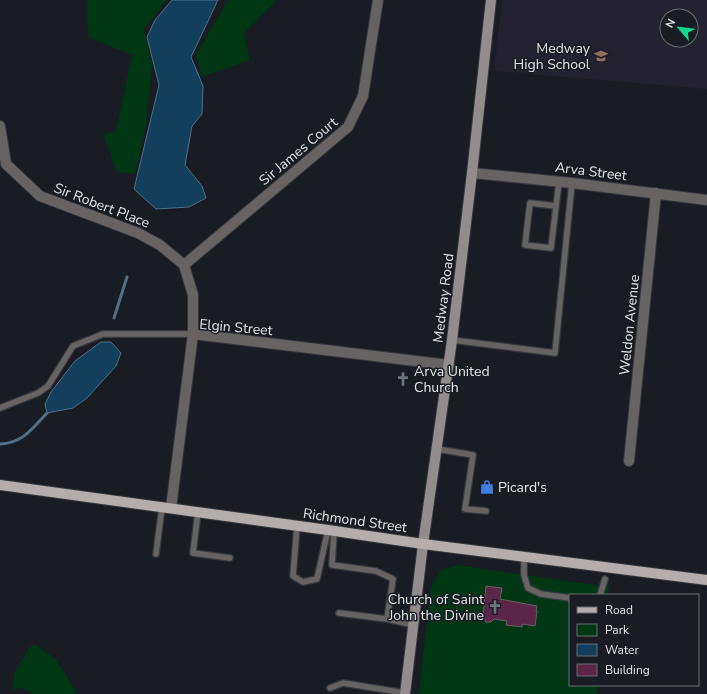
<svg xmlns="http://www.w3.org/2000/svg" width="707" height="694" font-family="'Nunito Sans',sans-serif">
	<style>
		.education { fill: #242130; fill-rule: evenodd }
		.green { fill: #003714 }
		.water { fill: #113f5d; stroke: #4f7087 }
		.lines { fill: none; stroke-linecap: round; stroke-linejoin: round }
		.stream { stroke: #4f7087; stroke-width: 3 }
		.building { fill: #5b2648; stroke: #686064 }
		.lane-casing { stroke: #35383e; stroke-width: 8 }
		.street-casing { stroke: #35383e; stroke-width: 12 }
		.secondary-casing { stroke: #35383e; stroke-width: 12 }
		.primary-casing { stroke: #35383e; stroke-width: 12 }
		.lane { stroke: #676363; stroke-width: 5.5 }
		.street { stroke: #676363; stroke-width: 10 }
		.secondary { stroke: #938c8c; stroke-width: 10 }
		.primary { stroke: #b5acac; stroke-width: 10 }
		.labels { text-anchor: middle; stroke-width: 3; stroke-linejoin: round; paint-order: stroke }
		.poi-label { font-size: 14px; fill: #e1e4e8; stroke: #191c22; text-anchor: end }
		.street-label { font-size: 14px; fill: #e1e4e8; stroke: #191c22 }
	</style>
	<rect width="100%" height="100%" fill="#191c22"/>
	<path class="education" d="M502 0H707V89L494 71ZM667 16H691V40H667Z"/>
	<path class="green" d="M87 0H167L144 29 152 65 146 125 135 174 117 172 103 135 116 131 132 55 88 37Z
		M228 0H277L244 33 250 60 202 77 196 55Z
		M457 565 609 587 608 595H570V685H598L597 694H419L430 589 441 570Z
		M34 644 57 660 77 694H32L21 687 13 691 14 674 29 648Z"/>
	<path class="water" d="M172 0H218L191 57 203 86 202 114 192 126 185 165 202 186 206 198 189 207 156 209 134 189 159 85 147 37 155 20Z
		M101 342H111L121 353 116 366 87 398 73 408 47 413 45 404 51 392 75 361Z"/>
	<g class="lines">
		<path class="stream" d="M114 318 127 277
			M0 444C23 443 32 429 47 413"/>
	</g>
	<path class="building" d="M486 586 502 588 500 599 537 606 536 611H537L535 626 522 624V627L506 625 507 621 494 619 491 622H486L483 616Z"/>
	<g class="lines">
		<defs>
			<path id="lane" d="M556 206 530 203 525 245 551 248 559 182
				M452 340 555 353 572 183
				M0 408 38 393 48 386 73 346 103 334H193
				M437 449 473 455 465 509 486 511
				M198 512 193 553 230 558
				M297 526 293 576 303 582 317 579 328 530
				M334 531 332 565 376 571 393 579 387 619
				M156 554 162 507
				M524 556V575L528 588 541 594 570 598
				M600 595 605 579
				M339 613 387 619 414 625
				M330 688 343 683 405 693"/>
			<path id="street" d="M0 126 6 164 40 196 138 233 160 245 184 265 193 295V334L171 508
				M472 173 572 183 707 200
				M184 265 348 127 363 96 378 0
				M193 334 449 365
				M629 461 656 193"/>
			<path id="secondary" d="M405 694 423 544 452 340 472 173 491 0"/>
			<path id="primary" d="M0 485 328 530 423 544 707 580"/>
		</defs>
		<use href="#lane" class="lane-casing"/>
		<use href="#street" class="street-casing"/>
		<use href="#secondary" class="secondary-casing"/>
		<use href="#primary" class="primary-casing"/>
		<use href="#lane" class="lane"/>
		<use href="#street" class="street"/>
		<use href="#secondary" class="secondary"/>
		<use href="#primary" class="primary"/>
	</g>
	<defs>
		<symbol id="school-bare" viewBox="-9 -9 18 18"><path d="M0-5L7-2L0 1L-7-2ZM-4 1L0 2.5L4 1V4Q0 6-4 4Z" fill="#8d6e63" stroke="#191c22" stroke-width="2.5" paint-order="stroke"/></symbol>
		<symbol id="church-bare" viewBox="-9 -9 18 18"><path d="M-1.2-6h2.4v3.5h3.3v2.4h-3.3V6h-2.4V-.1h-3.3v-2.4h3.3Z" fill="#6b7280" stroke="#191c22" stroke-width="2.5" paint-order="stroke"/></symbol>
		<symbol id="shop-bare" viewBox="-9 -9 18 18"><path d="M-5-2.5h2.3a2.7 3.5 0 0 1 5.4 0H5L5.5 6h-11ZM-1.5-2.5h3a1.5 2.3 0 0 0-3 0Z" fill="#3f7fe0" stroke="#191c22" stroke-width="2.5" paint-order="stroke"/></symbol>
	</defs>
	<g fill-rule="evenodd">
		<use href="#school-bare" x="591" y="46" width="20" height="20"/>
		<use href="#church-bare" x="393" y="369" width="20" height="20"/>
		<use href="#shop-bare" x="477" y="477" width="20" height="20"/>
		<use href="#church-bare" x="485" y="597" width="20" height="20"/>
	</g>
	<g class="labels">
		<g class="poi-label">
			<text x="590" y="53">Medway<tspan x="590" dy="16">High School</tspan></text>
			<text x="414" y="376" text-anchor="start">Arva United<tspan x="414" dy="16">Church</tspan></text>
			<text x="498" y="492" text-anchor="start">Picard's</text>
			<text x="484" y="604">Church of Saint<tspan x="484" dy="16">John the Divine</tspan></text>
		</g>
		<g class="street-label">
			<text transform="translate(298 151) rotate(-40)" y="5">Sir James Court</text>
			<text transform="translate(591 171) rotate(7)" y="5">Arva Street</text>
			<text transform="translate(102 205) rotate(21)" y="5">Sir Robert Place</text>
			<text transform="translate(443 298) rotate(-83)" y="5">Medway Road</text>
			<text transform="translate(629 325) rotate(-84)" y="5">Weldon Avenue</text>
			<text transform="translate(236 327) rotate(5)" y="5">Elgin Street</text>
			<text transform="translate(355 520) rotate(8)" y="5">Richmond Street</text>
		</g>
	</g>
	<rect x="569" y="594" width="130" height="92" fill="#191c22" stroke="#696c71"/>
	<rect x="577" y="607" width="20" height="6" fill="#b5acac" stroke="#696c71"/>
	<text x="605" y="614" font-size="12" fill="#e1e4e8">Road</text>
	<rect x="577" y="624" width="20" height="12" fill="#003714" stroke="#696c71"/>
	<text x="605" y="634" font-size="12" fill="#e1e4e8">Park</text>
	<rect x="577" y="644" width="20" height="12" fill="#113f5d" stroke="#696c71"/>
	<text x="605" y="654" font-size="12" fill="#e1e4e8">Water</text>
	<rect x="577" y="664" width="20" height="12" fill="#5b2648" stroke="#696c71"/>
	<text x="605" y="674" font-size="12" fill="#e1e4e8">Building</text>
	<g transform="translate(679 28) rotate(298)"><circle r="19" fill="#191c22" stroke="#696c71"/>
	<path d="M0-3L7 15L0 10L-7 15Z" fill="#0fd98a"/>
	<text y="-6" font-size="11" font-weight="bold" text-anchor="middle" fill="#e1e4e8">N</text>
	</g>
</svg>
